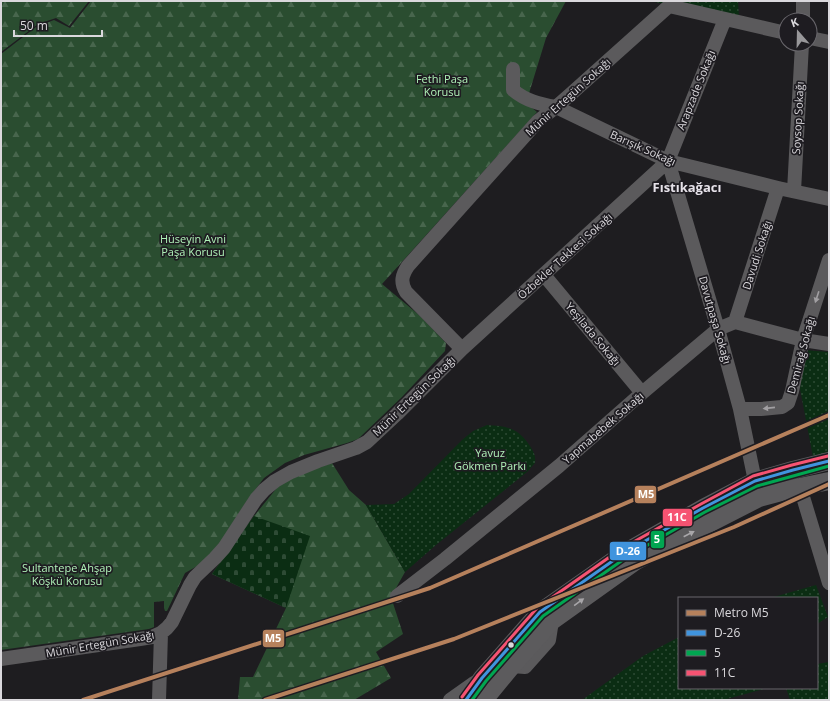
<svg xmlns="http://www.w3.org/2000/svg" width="830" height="701" font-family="'Open Sans',sans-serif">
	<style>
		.forest { fill: url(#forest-firs) }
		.cemetery { fill: url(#cemetery-stones) }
		.park { fill: url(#park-dots) }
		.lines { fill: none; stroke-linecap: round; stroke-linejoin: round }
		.minor { stroke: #5b5a5c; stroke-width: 14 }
		.major { stroke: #5c5b5d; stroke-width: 18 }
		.bus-1-casing { stroke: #1e1c21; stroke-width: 6 }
		.bus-2-casing { stroke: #1e1c21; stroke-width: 6 }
		.bus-3-casing { stroke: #1e1c21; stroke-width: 6 }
		.bus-1 { stroke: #4094de; stroke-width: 3 }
		.bus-2 { stroke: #00a651; stroke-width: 3 }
		.bus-3 { stroke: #f65372; stroke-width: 3 }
		.metro-1-casing { stroke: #1e1c21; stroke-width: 7 }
		.metro-1 { stroke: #b6815c; stroke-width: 4 }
		.oneway { fill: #a19fa2 }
		.oneway2 { fill: #a8a6a9 }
		.bus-dot { fill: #dad8dc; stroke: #1e1c21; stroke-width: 1.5 }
		.labels { text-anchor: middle; stroke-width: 3.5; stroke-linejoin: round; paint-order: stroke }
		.park-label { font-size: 11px; fill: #b0f2b8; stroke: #1e1c21 }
		.street-label { font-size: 11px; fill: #dad8dc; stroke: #1e1c21 }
		.quarter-label { font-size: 13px; font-weight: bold; fill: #e6e2e9; stroke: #1e1c21 }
		.line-badge { stroke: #1e1c21; stroke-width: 1.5 }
		.badge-label { font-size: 11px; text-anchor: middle; font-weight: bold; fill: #fff }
	</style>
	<defs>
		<pattern id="forest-firs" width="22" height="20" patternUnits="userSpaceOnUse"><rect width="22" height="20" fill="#2a4d30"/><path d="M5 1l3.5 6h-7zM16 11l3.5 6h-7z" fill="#48664d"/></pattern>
		<pattern id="cemetery-stones" width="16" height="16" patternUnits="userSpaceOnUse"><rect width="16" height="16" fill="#0b2d13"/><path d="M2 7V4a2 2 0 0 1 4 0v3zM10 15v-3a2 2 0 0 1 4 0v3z" fill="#2e4b35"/></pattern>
		<pattern id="park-dots" width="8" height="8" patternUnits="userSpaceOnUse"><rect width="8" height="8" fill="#0b2d13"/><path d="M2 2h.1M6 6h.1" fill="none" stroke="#2e4b35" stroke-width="1.8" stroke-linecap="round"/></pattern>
	</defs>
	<rect width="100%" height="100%" fill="#1e1d20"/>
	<path class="forest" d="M1 1H89L69 26 56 18 38 24 1 52Z
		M91 1H566L546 38 526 103 537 112 382 284 419 315 446 343 445 351 402 397 358 439 347 443 304 455 285 463 264 478 248 499 216 549 199 565 185 573 167 611H165L164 608V601L154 602V627L149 629 1 650V54L36 27 54 20 70 28Z
		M332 463 349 490 366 505 405 572 391 597 403 634 376 652 391 678 354 700H238L240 677H253L286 608 212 574 254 516 285 478Z"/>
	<path class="cemetery" d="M254 516 310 536 286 608 212 574Z"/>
	<path class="park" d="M649 1H738L739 17Z
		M803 350 829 352V451L825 453 813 457 800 389Z
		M487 425C507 426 518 428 530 446 534 452 536 456 535 463L527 472 436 545 405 572 366 505 394 504 409 494 462 440 473 431Z
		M816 585 828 617 817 624V598H770Z
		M679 637V688H768L723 700H582L643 656Z
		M829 662V700H790L786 688H817V664Z"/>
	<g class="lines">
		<path class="minor" d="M803 20V1
			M810 38 829 42
			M513 69V90C526 101 540 104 556 107L668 161 778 188 829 199
			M668 161 718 329 740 409 755 481
			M794 191 802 44
			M544 275 642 393
			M735 322 778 188
			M462 349 668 161 725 19
			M740 409H761L782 407 788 403 792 391 803 340 829 260
			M800 487 829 583
			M397 596 445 559 559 466 642 393 718 329 735 322 803 340 829 344
			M1 659 140 639 152 637 161 633 167 628 172 622 190 585 195 577 215 558 224 548 256 499 264 490 275 481 291 472 318 461 356 448 367 442 397 414 462 349 406 292C400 282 402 275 408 266L538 121 556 107 573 92 669 6 786 33
			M512 666 525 667 549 640 552 621
			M159 700 161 633
			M450 700 474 683"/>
		<path class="major" d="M466 700 482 678 540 612 624 553 703 508 755 481 793 470 829 461
			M484 700 512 666 552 621 636 561 759 498 800 487 829 481"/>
		<defs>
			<path id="bus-1" d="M466 700 482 678 540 612 624 553 703 508 755 481 793 470 829 461"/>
			<path id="bus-2" d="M472 700 486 681 543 616 627 557 705 512 757 486 829 466"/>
			<path id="bus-3" d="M462 697 478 675 537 608 621 549 701 504 753 476 792 465 828 456"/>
		</defs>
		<use href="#bus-1" class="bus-1-casing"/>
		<use href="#bus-2" class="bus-2-casing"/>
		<use href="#bus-3" class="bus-3-casing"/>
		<use href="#bus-1" class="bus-1"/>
		<use href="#bus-2" class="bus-2"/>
		<use href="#bus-3" class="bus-3"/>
		<defs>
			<path id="metro-1" d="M83 700 430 588 829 415
				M265 700 454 639 734 527 829 484"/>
		</defs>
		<use href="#metro-1" class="metro-1-casing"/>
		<use href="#metro-1" class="metro-1"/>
	</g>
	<defs><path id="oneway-solid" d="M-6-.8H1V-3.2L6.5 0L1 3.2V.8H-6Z"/></defs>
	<g class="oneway">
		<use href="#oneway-solid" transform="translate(817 297) rotate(108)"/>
		<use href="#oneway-solid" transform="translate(769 408) rotate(174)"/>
	</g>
	<g class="oneway2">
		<use href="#oneway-solid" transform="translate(689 534) rotate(-27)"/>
		<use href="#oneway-solid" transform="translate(579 602) rotate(-36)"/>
	</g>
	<circle class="bus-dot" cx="511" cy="645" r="3.5"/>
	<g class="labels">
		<g class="park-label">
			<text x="442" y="83">Fethi Paşa<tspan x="442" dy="13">Korusu</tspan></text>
			<text x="193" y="243">Hüseyin Avni<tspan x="193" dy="13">Paşa Korusu</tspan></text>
			<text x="490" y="457">Yavuz<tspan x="490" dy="13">Gökmen Parkı</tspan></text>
			<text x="67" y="572">Sultantepe Ahşap<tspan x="67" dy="13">Köşkü Korusu</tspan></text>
		</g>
		<g class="street-label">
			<text transform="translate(696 90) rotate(-68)" y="4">Arapzade Sokağı</text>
			<text transform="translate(568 97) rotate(-42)" y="4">Münir Ertegün Sokağı</text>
			<text transform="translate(798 118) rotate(-87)" y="4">Soysop Sokağı</text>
			<text transform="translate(643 148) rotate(24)" y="4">Barışık Sokağı</text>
			<text transform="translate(757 255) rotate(-72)" y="4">Davudi Sokağı</text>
			<text transform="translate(565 256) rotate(-42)" y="4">Özbekler Tekkesi Sokağı</text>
			<text transform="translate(715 320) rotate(74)" y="4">Davutpaşa Sokağı</text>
			<text transform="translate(593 334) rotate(50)" y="4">Yeşilada Sokağı</text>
			<text transform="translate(801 355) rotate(-75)" y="4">Demirağ Sokağı</text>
			<text transform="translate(414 396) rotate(-44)" y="4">Münir Ertegün Sokağı</text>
			<text transform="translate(603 428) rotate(-41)" y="4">Yapmabebek Sokağı</text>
			<text transform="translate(100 644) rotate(-10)" y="4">Münir Ertegün Sokağı</text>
		</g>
		<g class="quarter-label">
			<text x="687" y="192">Fıstıkağacı</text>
		</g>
	</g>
	<g class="line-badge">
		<rect x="634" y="485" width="23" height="19" rx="4" fill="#b6815c"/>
		<rect x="662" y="508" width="31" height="19" rx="4" fill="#f65372"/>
		<rect x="650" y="530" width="15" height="19" rx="4" fill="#00a651"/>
		<rect x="609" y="541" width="38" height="20" rx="4" fill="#4094de"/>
		<rect x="262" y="629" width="23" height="19" rx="4" fill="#b6815c"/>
	</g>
	<g class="badge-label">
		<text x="646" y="498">M5</text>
		<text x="677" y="521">11C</text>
		<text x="657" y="543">5</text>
		<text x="628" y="555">D-26</text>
		<text x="273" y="642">M5</text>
	</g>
	<rect width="830" height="701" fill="none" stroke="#dad8dc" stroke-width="4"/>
	<rect x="678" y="597" width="140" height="92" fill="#1e1c21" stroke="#69676c"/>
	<rect x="686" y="610" width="20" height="6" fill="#b6815c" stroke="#69676c"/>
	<text x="714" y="617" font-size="12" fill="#dad8dc">Metro M5</text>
	<rect x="686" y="630" width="20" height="6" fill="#4094de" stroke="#69676c"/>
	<text x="714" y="637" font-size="12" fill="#dad8dc">D-26</text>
	<rect x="686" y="650" width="20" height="6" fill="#00a651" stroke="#69676c"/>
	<text x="714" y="657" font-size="12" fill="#dad8dc">5</text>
	<rect x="686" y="670" width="20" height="6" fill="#f65372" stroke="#69676c"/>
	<text x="714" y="677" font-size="12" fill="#dad8dc">11C</text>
	<g transform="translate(798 32) rotate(340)"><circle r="19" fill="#1e1c21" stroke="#69676c"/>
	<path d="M0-3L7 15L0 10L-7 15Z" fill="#98979a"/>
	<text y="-6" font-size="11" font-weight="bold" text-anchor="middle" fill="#dad8dc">K</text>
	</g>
	<path d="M14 30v6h88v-6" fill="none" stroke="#dad8dc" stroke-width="2"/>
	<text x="20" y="30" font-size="12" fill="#dad8dc" stroke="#1e1c21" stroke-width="3" paint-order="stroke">50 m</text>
</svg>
